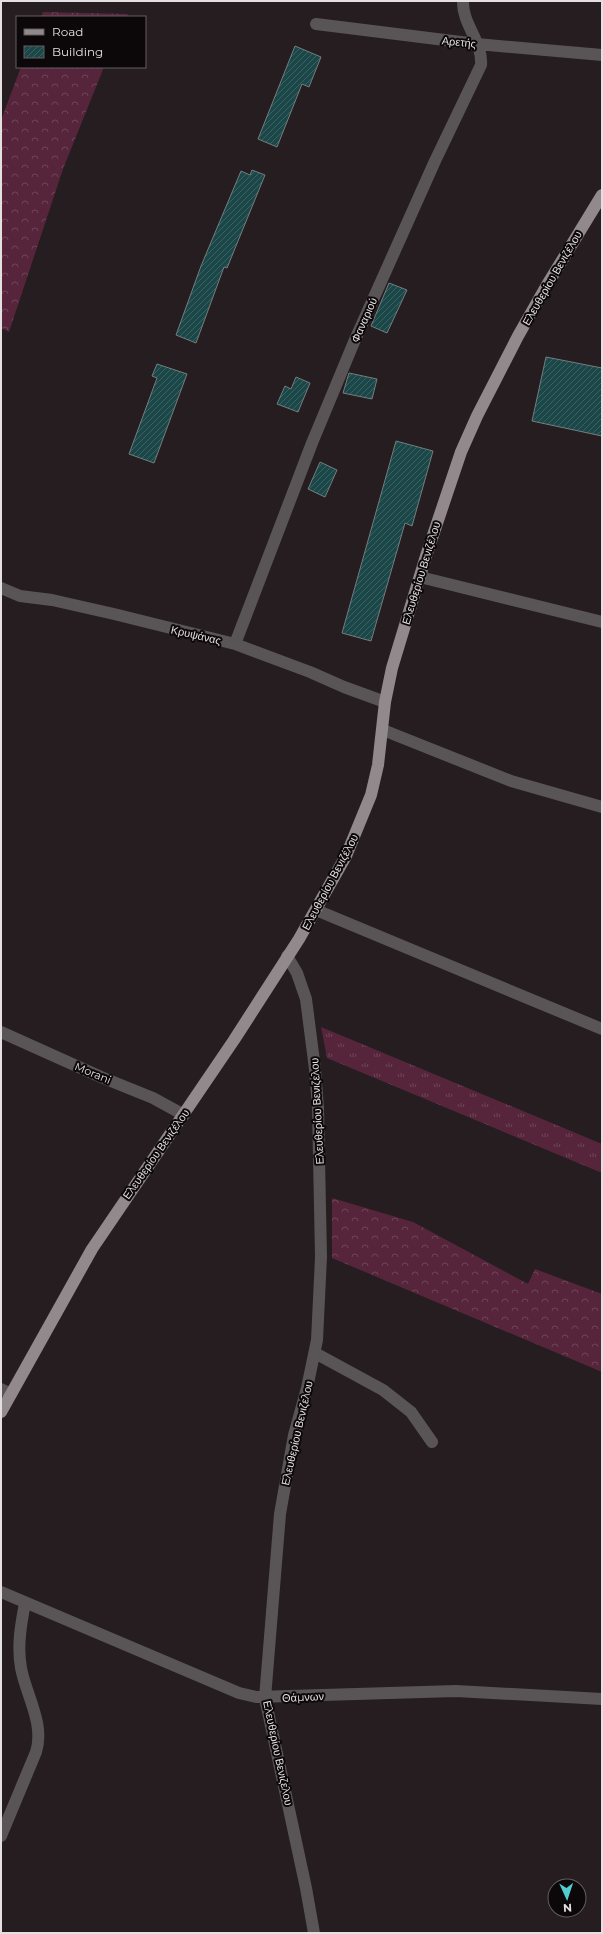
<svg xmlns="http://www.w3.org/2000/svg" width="603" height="1934" font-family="Montserrat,sans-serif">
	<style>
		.grass { fill: url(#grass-tufts) }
		.forest { fill: url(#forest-crowns) }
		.building { fill: url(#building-hatch); stroke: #737e7e }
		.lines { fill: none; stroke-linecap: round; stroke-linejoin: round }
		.minor { stroke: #595456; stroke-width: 12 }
		.major { stroke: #92898d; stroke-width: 12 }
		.labels { text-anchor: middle; stroke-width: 4; stroke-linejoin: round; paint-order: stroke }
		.street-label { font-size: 11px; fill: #e4dfe1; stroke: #0c080a }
	</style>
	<defs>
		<pattern id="grass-tufts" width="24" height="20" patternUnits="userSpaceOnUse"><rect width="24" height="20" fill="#56253c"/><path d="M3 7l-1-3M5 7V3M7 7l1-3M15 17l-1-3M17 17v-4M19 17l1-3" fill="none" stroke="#6e4458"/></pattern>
		<pattern id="forest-crowns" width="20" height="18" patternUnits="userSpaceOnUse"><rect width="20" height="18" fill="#56253c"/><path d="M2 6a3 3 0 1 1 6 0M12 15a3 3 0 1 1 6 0" fill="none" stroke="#6e4458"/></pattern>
		<pattern id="building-hatch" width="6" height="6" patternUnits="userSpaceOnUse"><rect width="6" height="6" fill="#1b4748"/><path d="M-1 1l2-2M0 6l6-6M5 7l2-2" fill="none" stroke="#3c6162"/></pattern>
	</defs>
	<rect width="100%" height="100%" fill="#251d20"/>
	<path class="grass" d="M321 1027 602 1144V1173L327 1058Z"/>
	<path class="forest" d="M43 12 128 14 127 17H41Z
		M21 67H104L63 169 9 332 1 328V120Z
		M332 1198 413 1222 528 1284 535 1269 602 1294V1372L332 1258Z"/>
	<path class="building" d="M295 46 321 57 309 87 302 84 277 147 258 139Z
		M252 170 265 175 227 268 224 267 196 343 176 335 201 266 241 171 250 175Z
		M389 283 407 290 387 333 371 326Z
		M546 357 602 368V436L532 421Z
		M157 364 187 374 154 463 129 454 157 378 152 376Z
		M349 373 377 379 372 399 343 393Z
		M296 377 310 383 298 412 277 404 285 386 291 389Z
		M396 441 433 451 412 526 405 523 371 641 342 633Z
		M320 462 337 470 325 497 308 489Z"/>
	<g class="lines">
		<path class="minor" d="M316 24 477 44 602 55
			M420 577 602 622
			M1 588 20 596 52 600 114 614 235 644 310 672 344 687 385 702
			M235 644 312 443 354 342 435 161 481 65C483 42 462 24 463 1
			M383 730 511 781 602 807
			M316 910 602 1029
			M287 956 297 973 306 999 315 1069 318 1108 321 1257 317 1340 307 1388 294 1435 280 1514 265 1698 306 1888 314 1933
			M1 1032 101 1077 153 1098 184 1115
			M315 1353 383 1390 411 1412 432 1442
			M1 1389 11 1394
			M1 1592 239 1693 256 1697 456 1691 602 1699
			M1 1836 36 1752C45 1724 26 1695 21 1668 17 1646 21 1624 25 1603"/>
		<path class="major" d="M1 1412 92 1249 234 1040 299 939 346 856 371 795 378 765 385 702 392 668 426 556 461 452 477 416 518 336 547 285 602 195"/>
	</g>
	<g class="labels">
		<g class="street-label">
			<text transform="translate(459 42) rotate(6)" y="4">Αρετής</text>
			<text transform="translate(552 278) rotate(-60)" y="4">Ελευθερίου Βενιζέλου</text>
			<text transform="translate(364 320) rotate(-66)" y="4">Φαναριού</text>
			<text transform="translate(421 573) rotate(-73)" y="4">Ελευθερίου Βενιζέλου</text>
			<text transform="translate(196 635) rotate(13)" y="4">Κρυψάνας</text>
			<text transform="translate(330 882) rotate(-62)" y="4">Ελευθερίου Βενιζέλου</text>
			<text transform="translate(93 1073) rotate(23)" y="4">Morani</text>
			<text transform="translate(317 1111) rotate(-93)" y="4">Ελευθερίου Βενιζελου</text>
			<text transform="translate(156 1154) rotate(-55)" y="4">Ελευθερίου Βενιζέλου</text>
			<text transform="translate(297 1433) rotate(-77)" y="4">Ελευθερίου Βενιζελου</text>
			<text transform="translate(303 1697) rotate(-3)" y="4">Θάμνων</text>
			<text transform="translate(278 1753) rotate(78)" y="4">Ελευθερίου Βενιζελου</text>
		</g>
	</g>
	<rect width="603" height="1934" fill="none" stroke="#e4dfe1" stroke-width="4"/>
	<rect x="16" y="16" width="130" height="52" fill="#0c080a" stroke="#625e60"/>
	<rect x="24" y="29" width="20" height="6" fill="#92898d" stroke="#625e60"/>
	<text x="52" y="36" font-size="12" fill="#e4dfe1">Road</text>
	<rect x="24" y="46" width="20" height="12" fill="url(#building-hatch)" stroke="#625e60"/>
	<text x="52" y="56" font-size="12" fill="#e4dfe1">Building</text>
	<g transform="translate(567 1898) rotate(177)"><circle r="19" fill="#0c080a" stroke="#625e60"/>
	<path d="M0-3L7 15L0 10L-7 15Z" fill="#52cdcf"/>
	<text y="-6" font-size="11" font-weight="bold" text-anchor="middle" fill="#e4dfe1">N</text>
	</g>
</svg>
